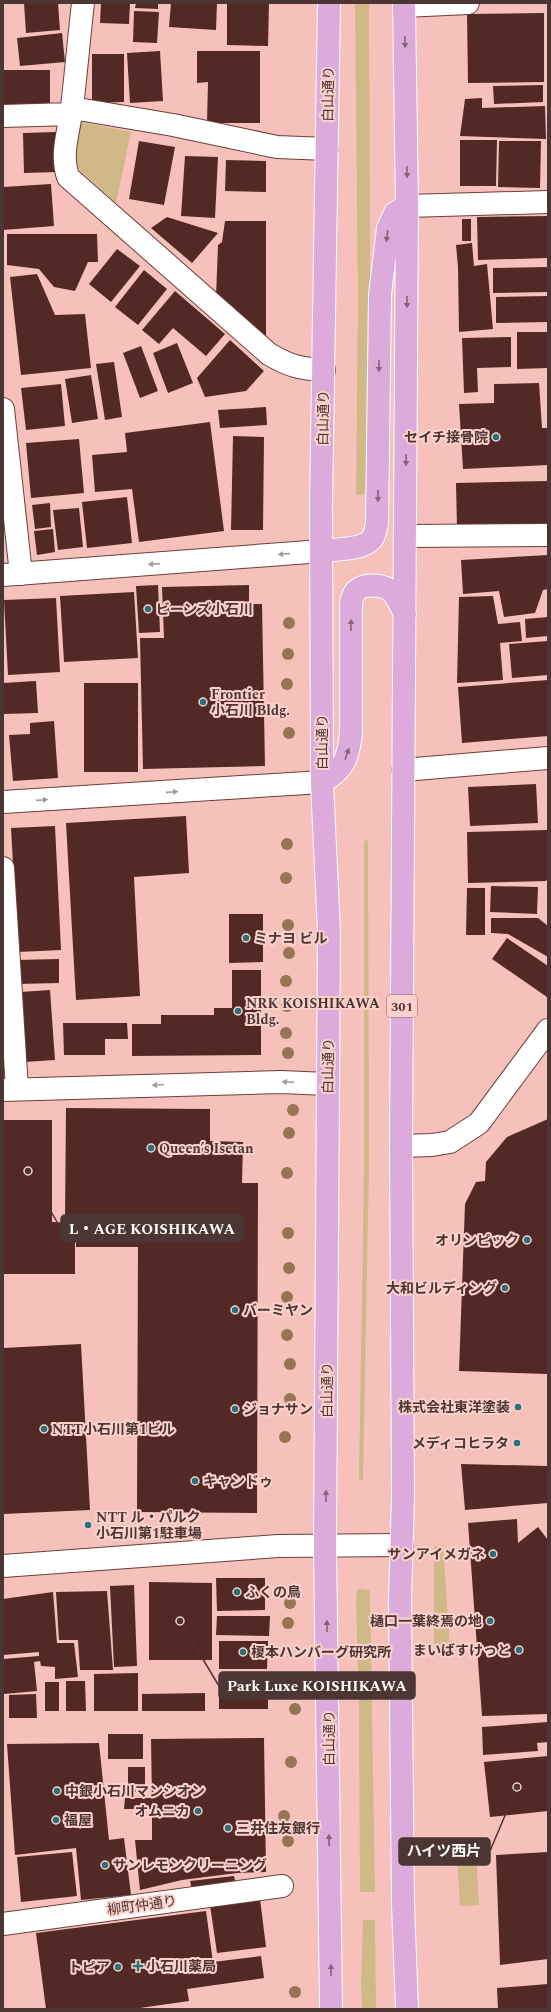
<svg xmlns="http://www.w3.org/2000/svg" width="551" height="2012" font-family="Spectral,'Noto Sans JP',serif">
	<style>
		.green { fill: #d0b986 }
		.building { fill: #522925 }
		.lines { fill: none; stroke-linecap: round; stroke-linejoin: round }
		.minor-casing { stroke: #6a3f3a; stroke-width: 24 }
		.major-casing { stroke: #fff; stroke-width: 24 }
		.minor { stroke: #fff; stroke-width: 22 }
		.major { stroke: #dcabdc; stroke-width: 22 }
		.tree { fill: #967454 }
		.oneway { fill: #856577 }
		.oneway2 { fill: #a59a9a }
		.poi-dot { fill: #28717a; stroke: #fcd1cb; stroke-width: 1.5 }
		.labels { text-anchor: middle; stroke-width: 4; stroke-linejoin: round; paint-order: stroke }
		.shield { fill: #fcd1cb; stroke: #806461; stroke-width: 1 }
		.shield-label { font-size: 13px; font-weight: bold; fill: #4b3634 }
		.street-label { font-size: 14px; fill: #4b3634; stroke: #fcd1cb }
		.poi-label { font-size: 14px; font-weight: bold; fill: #4b3634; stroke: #fcd1cb; text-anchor: start }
		.leader { fill: none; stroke: #4b3634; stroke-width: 1.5 }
		.callout-dot { fill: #4b3634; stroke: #fcd1cb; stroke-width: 1.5 }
		.callout { fill: #4b3634; stroke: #4b3634; stroke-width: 1.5 }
		.callout-label { font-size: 15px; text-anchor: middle; font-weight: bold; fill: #fff }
	</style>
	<rect width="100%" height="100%" fill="#f6c1ba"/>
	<path class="green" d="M355 3H369L371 494 356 495 358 300Z
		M80 122 131 132 116 203 74 165Z
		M366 840 368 841 369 1165 363 1480H359L364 1165V841Z
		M443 1545 450 1647 434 1650V1547Z
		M363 1589 370 1591 375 1892H360L359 1712 356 1599 357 1590Z
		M457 1854H476L479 1905 460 1906Z
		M363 1920H375L376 2009H362L361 1983Z"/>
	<path class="building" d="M24 3H58L60 30 26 33Z
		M101 3H130L129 24 100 23Z
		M136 3H158V9L135 8Z
		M171 3H217L216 30 169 27Z
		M227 3H269L268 46 227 45Z
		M134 11 159 12 157 43 133 42Z
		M544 13V82L468 83 467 14Z
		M62 33 65 62 20 66 17 38Z
		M160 51 163 101 130 103 127 53Z
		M197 51H260V123H207L208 82 197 83Z
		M92 54H124V102L92 103Z
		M3 70H50V111H3Z
		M543 85V102L494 104 493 86Z
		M482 98V108L545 106 546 139 460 136 465 99Z
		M56 132 58 172 24 173 23 133Z
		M460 140H497L496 186H460Z
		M139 141 175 147 164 205 129 199Z
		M499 141H541L540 188 498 187Z
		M185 156 218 157 215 218 181 216Z
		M226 160 266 161V192L225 191Z
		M51 184 54 226 3 230V187Z
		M548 216V258L478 260 477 217Z
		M167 217 218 233 192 263 151 228Z
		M462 219H471V241H462Z
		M225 221H266V337L216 297 218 245 222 242Z
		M7 234H97L98 262H88L75 291 54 287 39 269 7 265Z
		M472 243 474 266 487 264 493 329 459 332 458 267 456 245Z
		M117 249 140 266 111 302 89 284Z
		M548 267V292L493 293V268Z
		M144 270 167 289 138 325 115 307Z
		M37 274 55 315 85 314 91 368 21 375 10 277Z
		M175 291 225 334 206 356 173 328 159 344 142 330Z
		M548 296V322L496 323V297Z
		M517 332H548V368L517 369Z
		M511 337V367L477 368 478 392 464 393 462 338Z
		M230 340 264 371 246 391 205 397 197 378Z
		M177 343 193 383 168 393 153 353Z
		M141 346 158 391 140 398 123 353Z
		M114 362 122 417 105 420 96 364Z
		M91 375 98 419 72 423 65 379Z
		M539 383 542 428H548V465L463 469 459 404 494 403V384Z
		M61 384 65 426 26 430 21 388Z
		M266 407 267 425 220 428 218 410Z
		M210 422 224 531 139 542 132 489 95 492 92 455 127 452 125 433Z
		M233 436 264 437 263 530H231Z
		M79 439 84 493 31 498 26 443Z
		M548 481V526L457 528 456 483Z
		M127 497 132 543 87 548 82 502Z
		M50 503 51 527 35 529 32 505Z
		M79 508 83 547 58 550 53 510Z
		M53 529 55 552 37 555 34 531Z
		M548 555V589L543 590 535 613 504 617 499 591 463 594 461 560Z
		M158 585 160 632 139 633 136 586Z
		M249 585V604H262L265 766 143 769 140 638H164L162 587Z
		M134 592 138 658 64 662 60 596Z
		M493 596 498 624 520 622 522 641 500 643 503 680 457 683 459 597Z
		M56 598 60 672 8 675 4 600Z
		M548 617V636L526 638 525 619Z
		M548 641V675L512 678 509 644Z
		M548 680V736L462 743 458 687Z
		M36 681 38 713 3 714V683Z
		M84 683H138V772H84Z
		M54 721 58 778 13 781 9 735 30 734V723Z
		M536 784 538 823 470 826 468 787Z
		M186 816 189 873 134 877 140 996 76 1000 66 823Z
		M55 826 61 950 18 952 11 828Z
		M548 830V878L546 881 468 883 467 832Z
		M491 886 538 887 537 914 490 912Z
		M467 888H485V935H466Z
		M229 914H263V962L229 963Z
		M491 918H538L548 926V957L508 934 491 933Z
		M507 938 548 966 547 997 492 959Z
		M59 959V983L17 984 16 960Z
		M232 970H261V1055L132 1056V1024H161V1015H214V1008H232Z
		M50 990 55 1060 24 1062 20 992Z
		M63 1023H127L128 1039H105V1055H64Z
		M66 1108 210 1109V1141L243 1142 242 1183H258L257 1513 137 1512 138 1247H76L77 1219H65Z
		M548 1119V1374L459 1371 465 1204 476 1182 485 1181 486 1162 507 1137Z
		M3 1120H52V1222L75 1223V1274H3Z
		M81 1344 90 1510 3 1514V1348Z
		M461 1464 548 1466V1503L465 1510Z
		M517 1519 518 1543 538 1527 548 1540V1714L482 1716 468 1523Z
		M216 1578H265V1610L217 1611Z
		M149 1582 212 1583V1660H149Z
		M134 1585 137 1666 114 1667 110 1586Z
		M107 1591 113 1670H80L78 1640H59L56 1592Z
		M53 1592 57 1643H74L78 1677 55 1679V1667L41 1666 40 1661 34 1662 37 1691 4 1694 3 1659 39 1656V1652L3 1655V1599Z
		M217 1616H270L269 1636 216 1635Z
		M219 1641H268L267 1669H219Z
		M138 1673V1711H94V1674Z
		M219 1677H268V1709H219Z
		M66 1681H85L86 1711H66Z
		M45 1682H59V1711H45Z
		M205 1693V1711H142V1694Z
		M36 1694 37 1718H9V1695Z
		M548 1722V1742L537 1743 538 1751 483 1755 482 1727Z
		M108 1734H143V1759H108Z
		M264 1738 266 1872 237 1873 182 1880 140 1890 135 1840H152V1809H124L125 1798H152L151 1739Z
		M99 1743 109 1840 124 1838 131 1895 81 1900 76 1848 15 1855 7 1744Z
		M548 1756V1811L490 1817 484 1762Z
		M128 1767H145V1792H128Z
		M72 1852 77 1896 21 1902 17 1857Z
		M548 1852V1959L500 1965 496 1855Z
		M234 1876 236 1885 192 1891 190 1881Z
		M260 1899 266 1947 217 1953 210 1905Z
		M206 1911 213 1962 261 1956 264 1978 187 1989 189 2001 133 2009H46L36 1933Z
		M548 1984V2009H498L497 1988Z"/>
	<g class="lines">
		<defs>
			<path id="minor" d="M83 3C79 38 76 73 72 107 69 132 60 153 68 177L269 354C289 366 301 369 324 370
				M404 6 468 3
				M72 108 173 125 277 147 327 149
				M3 116 71 114
				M407 206 548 202
				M3 409 21 574
				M406 536 548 535
				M3 575 322 551
				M403 770 548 758
				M3 802 322 782
				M3 868 17 1089
				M3 1090 281 1082 327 1084
				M401 1146 432 1145 450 1142 479 1123 548 1030
				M3 1566 278 1546 402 1545
				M3 1924 282 1886"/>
			<path id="major" d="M329 3 321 504 322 782 329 932 325 1545 331 2009
				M404 3 407 206 401 1146 403 1495 400 1602 403 1905 407 2009
				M322 551C336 549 363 550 372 539 375 535 376 528 377 523L380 295 388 228 395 213 407 206
				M322 782C344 770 348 758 351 734V603C352 598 353 594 356 591 364 583 384 584 392 592 398 598 401 607 405 614"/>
		</defs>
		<use href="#minor" class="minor-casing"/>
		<use href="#major" class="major-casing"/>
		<use href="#minor" class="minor"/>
		<use href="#major" class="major"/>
	</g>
	<g class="tree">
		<circle cx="289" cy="623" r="6"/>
		<circle cx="288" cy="654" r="6"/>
		<circle cx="287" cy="684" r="6"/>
		<circle cx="289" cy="733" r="6"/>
		<circle cx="287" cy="844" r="6"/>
		<circle cx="286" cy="878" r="6"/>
		<circle cx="288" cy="925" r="6"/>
		<circle cx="289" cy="953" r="6"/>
		<circle cx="286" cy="981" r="6"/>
		<circle cx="287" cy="1006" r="6"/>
		<circle cx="286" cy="1033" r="6"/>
		<circle cx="288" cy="1053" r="6"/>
		<circle cx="293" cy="1110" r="6"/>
		<circle cx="289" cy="1133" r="6"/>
		<circle cx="287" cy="1173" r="6"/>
		<circle cx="288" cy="1233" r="6"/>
		<circle cx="289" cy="1268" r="6"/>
		<circle cx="287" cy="1297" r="6"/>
		<circle cx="287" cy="1335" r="6"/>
		<circle cx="290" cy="1364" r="6"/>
		<circle cx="290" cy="1399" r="6"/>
		<circle cx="285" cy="1437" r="6"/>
		<circle cx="290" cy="1603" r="6"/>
		<circle cx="288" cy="1623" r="6"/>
		<circle cx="295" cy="1709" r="6"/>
		<circle cx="291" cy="1762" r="6"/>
		<circle cx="284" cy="1816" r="6"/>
		<circle cx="288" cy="1841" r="6"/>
		<circle cx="295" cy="1992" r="6"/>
	</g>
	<defs><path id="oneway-solid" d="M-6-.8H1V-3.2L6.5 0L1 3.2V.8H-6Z"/></defs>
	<g class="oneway">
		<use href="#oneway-solid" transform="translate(405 42) rotate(89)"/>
		<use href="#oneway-solid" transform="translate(407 172) rotate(89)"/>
		<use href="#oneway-solid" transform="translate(387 236) rotate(97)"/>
		<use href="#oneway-solid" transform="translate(407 302) rotate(90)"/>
		<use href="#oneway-solid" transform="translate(379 366) rotate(91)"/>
		<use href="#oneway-solid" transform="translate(406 460) rotate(90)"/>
		<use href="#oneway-solid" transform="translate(378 496) rotate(91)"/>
		<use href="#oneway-solid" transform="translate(351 625) rotate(-90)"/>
		<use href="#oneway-solid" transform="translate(347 754) rotate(-71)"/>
		<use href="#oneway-solid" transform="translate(326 1496) rotate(-89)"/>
		<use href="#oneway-solid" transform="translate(327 1626) rotate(-91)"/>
		<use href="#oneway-solid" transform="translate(329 1840) rotate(-90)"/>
		<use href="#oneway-solid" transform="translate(331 1970) rotate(-91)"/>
	</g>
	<g class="oneway2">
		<use href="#oneway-solid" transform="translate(284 554) rotate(176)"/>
		<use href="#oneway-solid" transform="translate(154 564) rotate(176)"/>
		<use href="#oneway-solid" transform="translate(172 792) rotate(-4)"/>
		<use href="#oneway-solid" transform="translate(42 800) rotate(-4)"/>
		<use href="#oneway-solid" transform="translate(288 1082) rotate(-177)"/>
		<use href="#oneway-solid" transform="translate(158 1085) rotate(178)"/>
	</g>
	<g class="poi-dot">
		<circle cx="496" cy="437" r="4"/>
		<circle cx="148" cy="609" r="4"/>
		<circle cx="203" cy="702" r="4"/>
		<circle cx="246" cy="938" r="4"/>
		<circle cx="238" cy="1011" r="4"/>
		<circle cx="151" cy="1148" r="4"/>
		<circle cx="527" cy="1240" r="4"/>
		<circle cx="505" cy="1288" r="4"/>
		<circle cx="235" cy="1310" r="4"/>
		<circle cx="518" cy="1407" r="4"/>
		<circle cx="235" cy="1409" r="4"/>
		<circle cx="44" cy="1429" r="4"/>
		<circle cx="517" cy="1443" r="4"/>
		<circle cx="195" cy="1481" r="4"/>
		<circle cx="88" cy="1525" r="4"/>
		<circle cx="493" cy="1554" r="4"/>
		<circle cx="237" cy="1592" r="4"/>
		<circle cx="490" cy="1621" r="4"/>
		<circle cx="519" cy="1650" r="4"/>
		<circle cx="243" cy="1652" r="4"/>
		<circle cx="57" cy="1791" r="4"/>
		<circle cx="198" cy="1811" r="4"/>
		<circle cx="56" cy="1820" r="4"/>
		<circle cx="228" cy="1828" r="4"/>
		<circle cx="105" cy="1865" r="4"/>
		<path d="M136 1960h4v4h4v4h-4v4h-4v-4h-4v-4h4z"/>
		<circle cx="118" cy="1967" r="4"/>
	</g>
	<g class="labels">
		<rect class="shield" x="387" y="995" width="30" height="22" rx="3"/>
		<g class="shield-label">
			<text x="402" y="1011">301</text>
		</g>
		<g class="street-label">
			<text transform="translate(328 94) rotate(-89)" y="5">白山通り</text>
			<text transform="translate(323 418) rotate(-89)" y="5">白山通り</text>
			<text transform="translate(322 742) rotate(-90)" y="5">白山通り</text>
			<text transform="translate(328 1066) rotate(-89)" y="5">白山通り</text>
			<text transform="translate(327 1390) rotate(-90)" y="5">白山通り</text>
			<text transform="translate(329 1738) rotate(-90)" y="5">白山通り</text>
			<text transform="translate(142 1905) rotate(-8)" y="5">柳町仲通り</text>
		</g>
		<g class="poi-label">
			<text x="488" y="442" text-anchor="end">セイチ接骨院</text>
			<text x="156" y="614">ビーンズ小石川</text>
			<text x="211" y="699">Frontier<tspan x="211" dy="16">小石川 Bldg.</tspan></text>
			<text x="254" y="943">ミナヨ ビル</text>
			<text x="246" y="1008">NRK KOISHIKAWA<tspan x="246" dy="16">Bldg.</tspan></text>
			<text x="159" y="1153">Queen’s Isetan</text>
			<text x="519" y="1245" text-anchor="end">オリンピック</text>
			<text x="497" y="1293" text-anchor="end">大和ビルディング</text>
			<text x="243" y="1315">バーミヤン</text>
			<text x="510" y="1412" text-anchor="end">株式会社東洋塗装</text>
			<text x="243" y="1414">ジョナサン</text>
			<text x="52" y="1434">NTT小石川第1ビル</text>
			<text x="509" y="1448" text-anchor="end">メディコヒラタ</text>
			<text x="203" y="1486">キャンドゥ</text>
			<text x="96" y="1522">NTT ル・パルク<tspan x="96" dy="16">小石川第1駐車場</tspan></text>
			<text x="485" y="1559" text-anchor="end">サンアイメガネ</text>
			<text x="245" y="1597">ふくの鳥</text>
			<text x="482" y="1626" text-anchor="end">樋口一葉終焉の地</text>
			<text x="511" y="1655" text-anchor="end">まいばすけっと</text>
			<text x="251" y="1657">榎本ハンバーグ研究所</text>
			<text x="65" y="1796">中銀小石川マンシオン</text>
			<text x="190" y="1816" text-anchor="end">オムニカ</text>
			<text x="64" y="1825">福屋</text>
			<text x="236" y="1833">三井住友銀行</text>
			<text x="113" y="1870">サンレモンクリーニング</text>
			<text x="146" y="1971">小石川薬局</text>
			<text x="110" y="1972" text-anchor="end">トピア</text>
		</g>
	</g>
	<path class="leader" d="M28 1171L61 1229M180 1621L219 1686M517 1787L490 1851"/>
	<g class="callout-dot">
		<circle cx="28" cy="1171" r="4"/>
		<circle cx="180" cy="1621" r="4"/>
		<circle cx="517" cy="1787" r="4"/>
	</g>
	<g class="callout">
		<rect x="61" y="1215" width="182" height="27" rx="4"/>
		<rect x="219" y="1672" width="196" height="27" rx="4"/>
		<rect x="399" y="1838" width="91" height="27" rx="4"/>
	</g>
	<g class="callout-label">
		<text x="152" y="1234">L・AGE KOISHIKAWA</text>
		<text x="317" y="1691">Park Luxe KOISHIKAWA</text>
		<text x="444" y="1856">ハイツ西片</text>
	</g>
	<rect width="551" height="2012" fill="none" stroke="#4b3634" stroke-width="8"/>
</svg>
